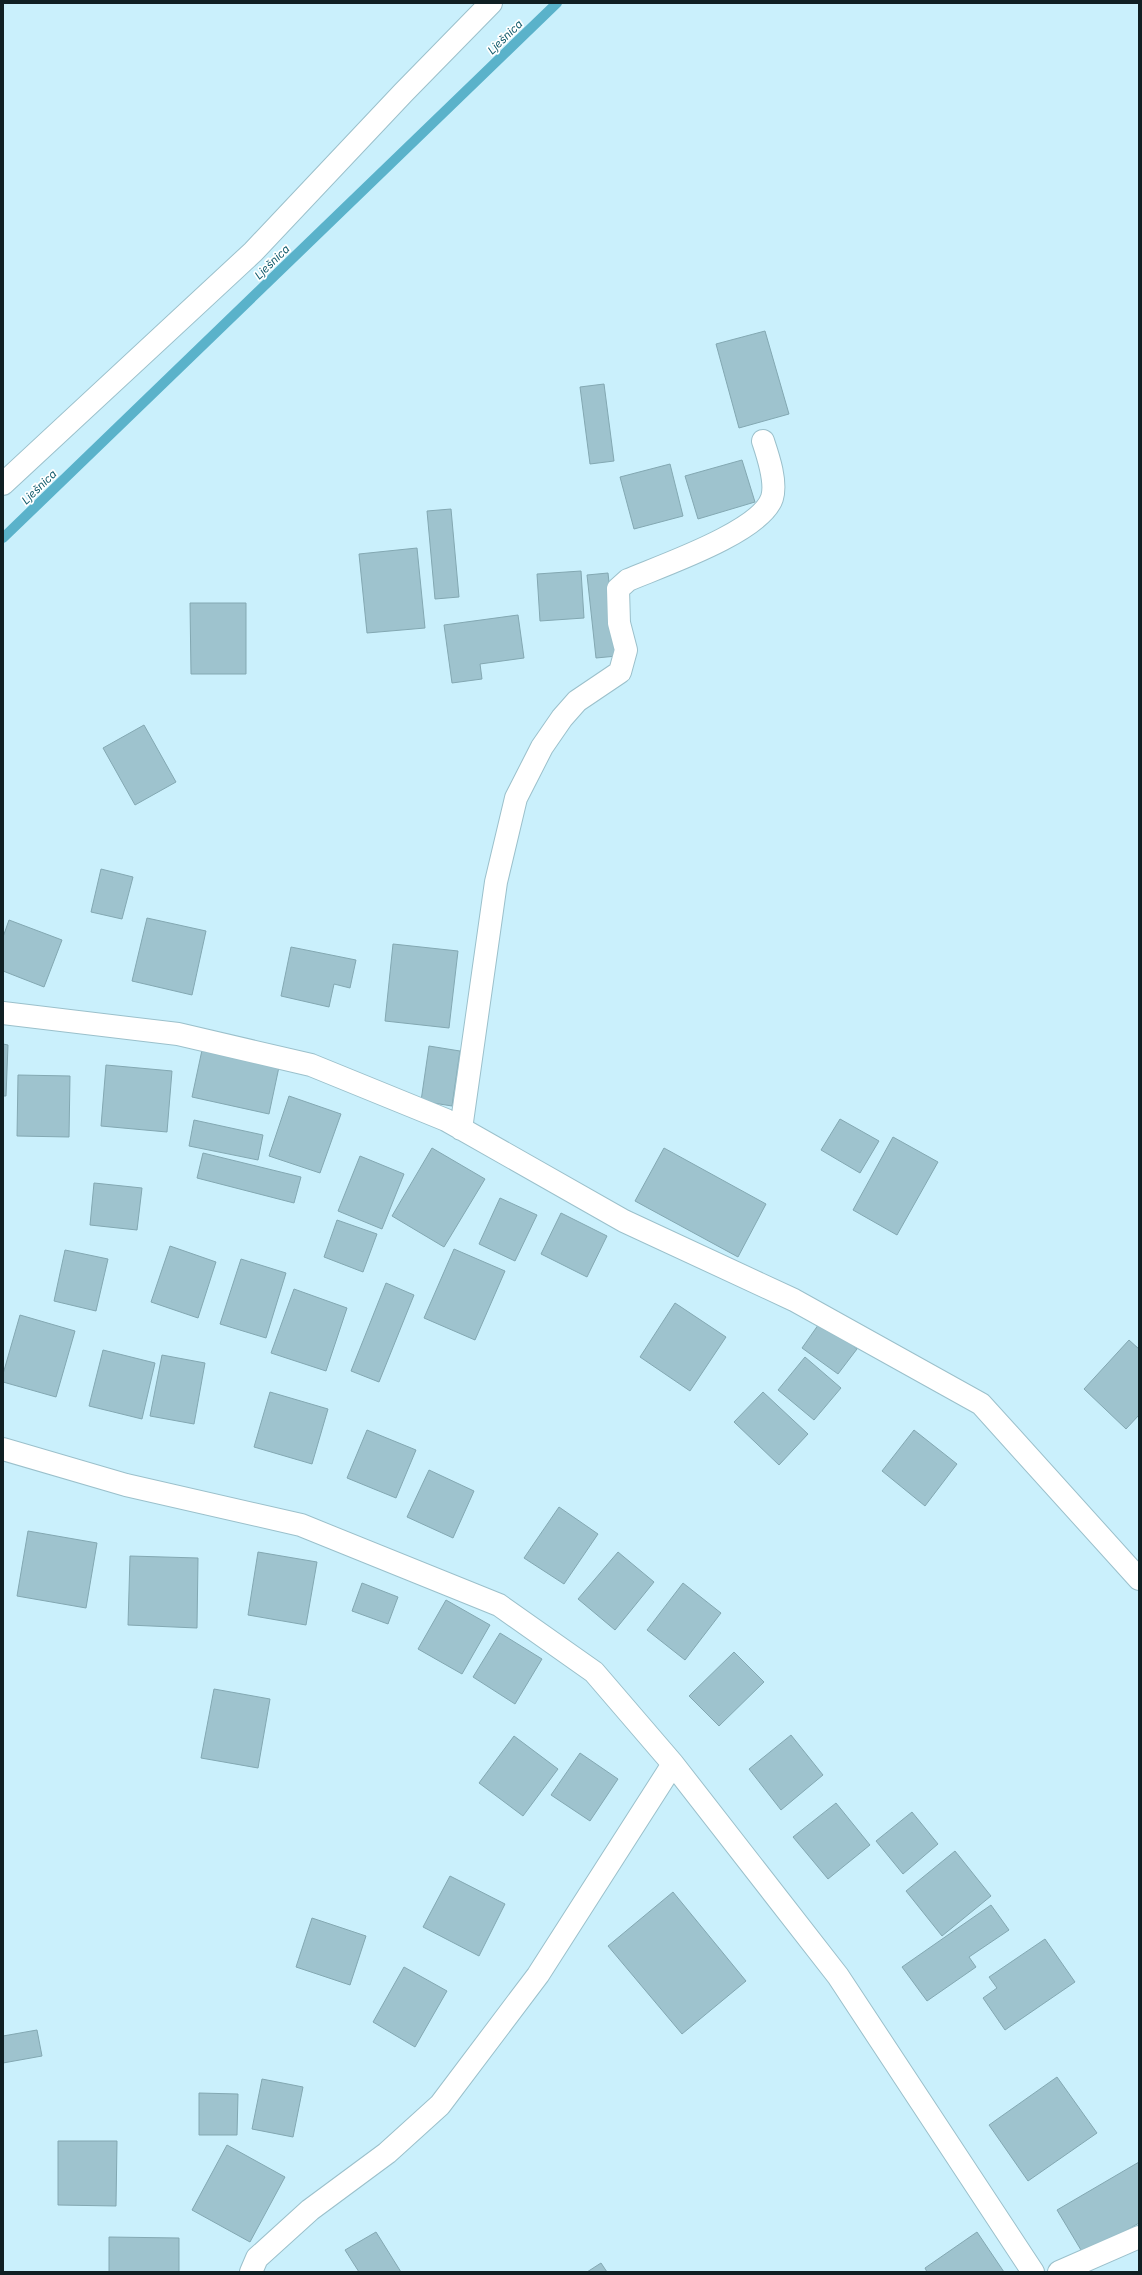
<svg xmlns="http://www.w3.org/2000/svg" width="1142" height="2275" font-family="Inter,sans-serif">
	<style>
		.lines { fill: none; stroke-linecap: round; stroke-linejoin: round }
		.stream { stroke: #5ab2ca; stroke-width: 10 }
		.building { fill: #9ec3ce; stroke: #83a8b2 }
		.street-casing { stroke: #9bc0cb; stroke-width: 24 }
		.street { stroke: #fff; stroke-width: 22 }
		.labels { text-anchor: middle; stroke-width: 3.5; stroke-linejoin: round; paint-order: stroke }
		.water-label { font-size: 11px; font-style: italic; fill: #125b6c; stroke: #fff }
	</style>
	<rect width="100%" height="100%" fill="#caf0fc"/>
	<g class="lines">
		<path class="stream" d="M3 538 557 3"/>
	</g>
	<path class="building" d="M765 331 789 414 739 428 716 344Z
		M604 384 614 461 590 464 580 387Z
		M742 460 755 502 698 519 685 476Z
		M670 464 683 516 634 529 620 477Z
		M451 509 459 597 435 599 427 511Z
		M417 548 425 628 367 633 359 554Z
		M581 571 584 618 540 621 537 574Z
		M608 573 617 656 596 658 587 575Z
		M190 603H246V674H191Z
		M518 615 524 658 480 664 482 679 452 683 444 625Z
		M144 725 176 782 135 805 103 748Z
		M101 869 133 877 122 919 91 912Z
		M147 918 206 931 192 995 132 981Z
		M9 920 62 940 44 987 3 971V937Z
		M393 944 458 951 449 1028 385 1021Z
		M291 947 356 960 350 988 334 984 329 1007 281 996Z
		M3 1044 8 1045 6 1096H3Z
		M429 1046 460 1051 452 1106 421 1101Z
		M202 1050 279 1067 269 1114 192 1097Z
		M106 1065 172 1071 167 1132 101 1126Z
		M18 1075 70 1076 69 1137 17 1136Z
		M289 1096 341 1114 320 1173 269 1156Z
		M840 1119 879 1141 860 1173 821 1150Z
		M194 1120 263 1135 258 1160 189 1146Z
		M893 1137 938 1162 897 1235 853 1210Z
		M432 1148 485 1179 444 1247 392 1216Z
		M664 1148 766 1204 738 1257 635 1201Z
		M203 1153 301 1177 294 1203 197 1178Z
		M360 1156 404 1174 382 1229 338 1211Z
		M94 1183 142 1188 137 1230 90 1225Z
		M500 1198 537 1215 515 1261 479 1244Z
		M561 1213 607 1236 587 1277 541 1254Z
		M337 1220 377 1234 363 1272 324 1257Z
		M170 1246 216 1262 198 1318 151 1302Z
		M454 1249 505 1271 475 1340 424 1318Z
		M65 1250 108 1259 96 1311 54 1301Z
		M241 1259 286 1273 266 1338 220 1324Z
		M386 1283 414 1295 379 1382 351 1371Z
		M294 1289 347 1308 326 1371 271 1353Z
		M675 1303 726 1337 690 1391 640 1357Z
		M20 1315 75 1331 56 1397 3 1382V1374Z
		M821 1321 857 1349 838 1374 802 1348Z
		M1129 1340 1139 1349V1415L1126 1429 1084 1389Z
		M103 1350 155 1363 142 1419 89 1406Z
		M162 1355 205 1363 194 1424 150 1416Z
		M805 1357 841 1388 814 1420 778 1390Z
		M270 1392 328 1409 312 1464 254 1447Z
		M763 1392 808 1434 779 1465 734 1422Z
		M367 1430 416 1450 396 1498 347 1478Z
		M914 1430 957 1464 925 1506 882 1471Z
		M429 1470 474 1491 453 1538 407 1517Z
		M559 1507 598 1534 564 1584 524 1558Z
		M28 1531 97 1543 86 1608 17 1596Z
		M258 1552 317 1562 306 1625 248 1615Z
		M618 1552 654 1582 615 1630 578 1599Z
		M130 1556 198 1558 197 1628 128 1625Z
		M362 1583 398 1597 388 1624 352 1611Z
		M683 1583 721 1613 685 1660 647 1630Z
		M446 1600 490 1625 462 1674 418 1649Z
		M500 1633 542 1659 515 1704 473 1677Z
		M734 1652 764 1682 719 1726 689 1696Z
		M214 1689 270 1699 258 1768 201 1758Z
		M791 1735 823 1775 781 1810 749 1769Z
		M514 1736 558 1769 523 1816 479 1783Z
		M580 1753 618 1779 590 1821 551 1795Z
		M836 1803 870 1845 828 1879 793 1837Z
		M912 1812 938 1844 903 1874 876 1841Z
		M955 1851 991 1896 942 1936 906 1891Z
		M450 1876 505 1904 479 1956 423 1927Z
		M673 1892 746 1981 682 2034 608 1946Z
		M991 1905 1009 1930 969 1957 976 1967 927 2001 902 1967Z
		M312 1918 366 1936 350 1985 296 1967Z
		M1045 1939 1075 1982 1005 2030 983 1998 997 1988 989 1977Z
		M404 1967 447 1991 415 2047 373 2022Z
		M37 2030 42 2056 3 2063V2036Z
		M1057 2077 1097 2133 1028 2181 989 2125Z
		M262 2079 303 2087 293 2137 252 2129Z
		M199 2093 238 2094 237 2135H199Z
		M58 2141H117L116 2206 58 2205Z
		M227 2145 285 2177 250 2242 192 2210Z
		M1139 2162V2223L1084 2255 1057 2210Z
		M376 2232 401 2272H359L345 2250Z
		M977 2232 1004 2272H927L925 2268Z
		M109 2237 179 2238V2272H109Z
		M601 2263 607 2272H587Z"/>
	<g class="lines">
		<defs>
			<path id="street" d="M3 484 253 252 403 93 491 3
				M3 1013 178 1034 311 1065 446 1120 624 1221 794 1300 981 1404 1139 1579
				M461 1129 496 882 516 798 542 747 562 718 577 701 620 672 626 650 619 623 618 589 628 580C661 566 761 532 772 498 777 482 768 456 763 441
				M3 1449 126 1485 301 1525 499 1605 594 1672 673 1764 838 1976 1033 2272
				M251 2272 257 2258 310 2210 387 2153 440 2105 538 1975 673 1764
				M1059 2272 1139 2237"/>
		</defs>
		<use href="#street" class="street-casing"/>
		<use href="#street" class="street"/>
	</g>
	<g class="labels">
		<g class="water-label">
			<text transform="translate(505 37) rotate(-44)" y="4">Lješnica</text>
			<text transform="translate(272 262) rotate(-44)" y="4">Lješnica</text>
			<text transform="translate(39 487) rotate(-44)" y="4">Lješnica</text>
		</g>
	</g>
	<rect width="1142" height="2275" fill="none" stroke="#101f23" stroke-width="8"/>
</svg>
